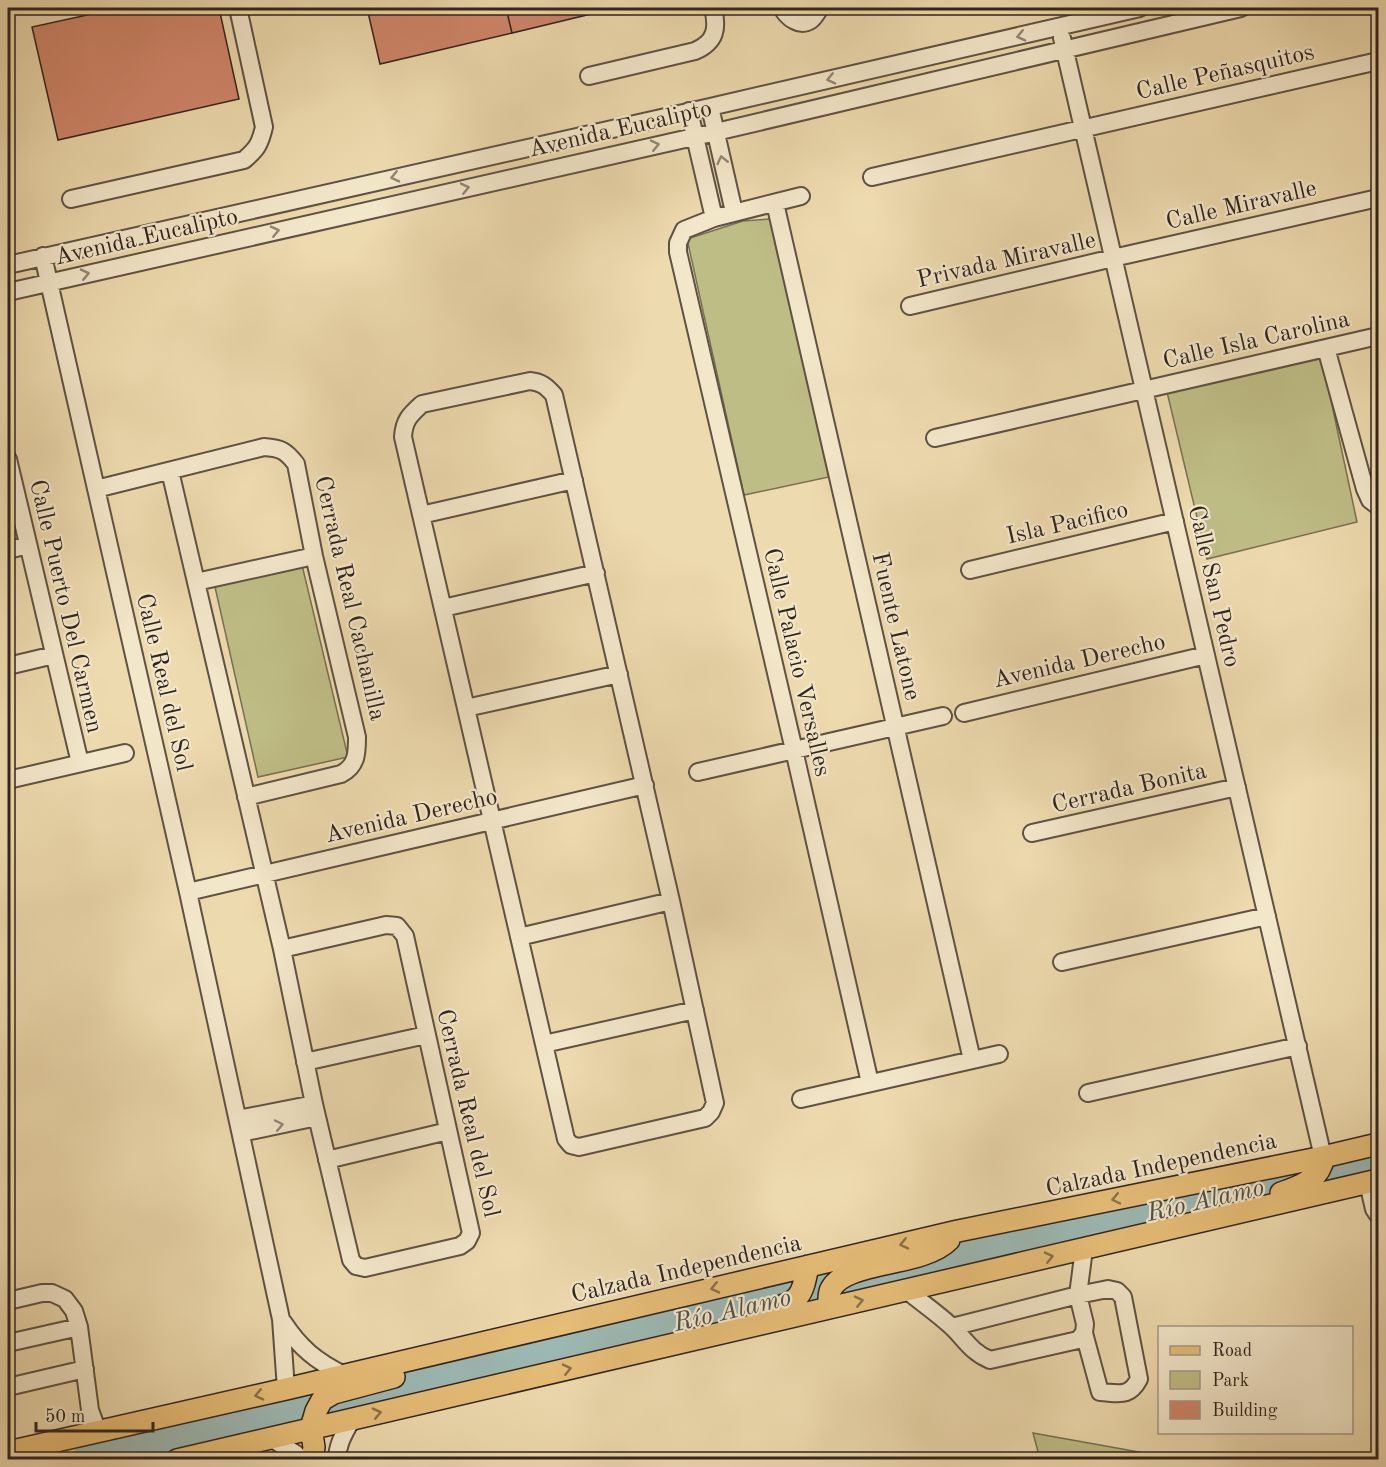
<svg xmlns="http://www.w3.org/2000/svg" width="1386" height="1467" font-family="'Old Standard TT',serif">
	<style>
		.green { fill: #bfbd86; stroke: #787052; stroke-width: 1.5 }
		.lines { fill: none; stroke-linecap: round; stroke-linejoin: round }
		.river { stroke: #9cb8b3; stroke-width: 28 }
		.building { fill: #d0866b; stroke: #30241f; stroke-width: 1.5 }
		.minor-casing { stroke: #5f5243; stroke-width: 20 }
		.major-casing { stroke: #30241f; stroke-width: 24 }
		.minor { stroke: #f3e7ca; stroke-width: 16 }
		.major { stroke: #e6bd77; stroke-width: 21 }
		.oneway { stroke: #928674 }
		.oneway2 { stroke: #8b704b }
		.labels { text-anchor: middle; stroke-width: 4.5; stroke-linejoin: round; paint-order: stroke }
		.street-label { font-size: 24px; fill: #30241f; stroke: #f3e7ca }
		.water-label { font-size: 26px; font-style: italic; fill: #50504b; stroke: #f3e7ca }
	</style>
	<rect width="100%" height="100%" fill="#eddaae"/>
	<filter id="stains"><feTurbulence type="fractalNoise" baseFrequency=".00333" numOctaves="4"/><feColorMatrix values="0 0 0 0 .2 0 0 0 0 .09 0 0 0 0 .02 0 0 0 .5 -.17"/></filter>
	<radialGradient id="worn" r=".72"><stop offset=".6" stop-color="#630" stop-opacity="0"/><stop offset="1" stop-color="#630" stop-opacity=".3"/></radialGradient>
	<path class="green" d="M770 219 829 477 744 495 687 239 743 221Z
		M1322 358 1357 522 1207 559 1167 392Z
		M302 565 348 757 258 777 215 587Z
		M1033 1433 1178 1459H1040Z"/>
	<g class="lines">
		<path class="river" d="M85 1460 1378 1158"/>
	</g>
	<path class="building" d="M119 8H219L239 99 58 140 32 27Z
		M367 8H506L512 33 380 64Z
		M506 8H616L512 33Z"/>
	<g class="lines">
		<defs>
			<path id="minor" d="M782 8C787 17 799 28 811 20 814 18 818 11 820 8
				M1062 38 1323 1157
				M589 76 695 51C716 42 718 28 713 8
				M710 107 734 212
				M689 111 714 218
				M872 177 1378 61
				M801 196 714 218 684 230 678 243V252L794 750 870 1083
				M71 199 244 160C257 149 260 144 264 127L238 8
				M775 203 972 1060
				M43 256 188 892 281 1319 286 1389
				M8 265 710 107 1140 8
				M8 292 716 132 1241 8
				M910 306 1113 258 1378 198
				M1326 348 1365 489 1370 500 1378 506
				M530 381C541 382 546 386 554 395L671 901 715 1103 711 1112 705 1118 579 1147 571 1145 566 1139 403 437C404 420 410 415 422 404Z
				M935 438 1378 336
				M8 459 80 763
				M170 471 282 949 314 1104 351 1260 356 1266 365 1268 460 1246 467 1241 471 1233 405 936 397 926 386 925 282 949
				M96 489 264 447C281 448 286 451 296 464L314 556 357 737C357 753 357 766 341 774L246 797
				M421 515 574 480
				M8 550 28 545
				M970 570 1175 521
				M196 582 314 556
				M443 608 596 573
				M8 666 54 655
				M466 708 619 674
				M964 713 1206 655
				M698 772 943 716
				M8 780 125 753
				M1032 833 1237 787
				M188 892 645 785
				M519 937 671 901
				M1062 962 1267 916
				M544 1044 695 1010
				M305 1062 426 1035
				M1088 1093 1298 1046
				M801 1099 999 1054
				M238 1119 314 1104
				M241 1133 317 1117
				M327 1160 448 1131
				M1368 1183 1374 1209 1378 1215
				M906 1290C921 1302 937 1313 951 1326 965 1339 971 1352 990 1360L1078 1340 1084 1333 1085 1324 1078 1295 1084 1249
				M8 1301 42 1293H52L65 1299 74 1311 79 1327 90 1410 98 1432
				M283 1322C300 1348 316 1361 344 1375
				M952 1327 1078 1295 1108 1289 1117 1291 1123 1297 1139 1379C1129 1398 1119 1393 1100 1392L1084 1333
				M8 1343 79 1327
				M8 1387 85 1369
				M271 1438 296 1454 301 1460
				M337 1460C337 1444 345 1432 352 1419"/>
			<path id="major" d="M1281 1193C1295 1188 1316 1181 1321 1166 1323 1163 1322 1160 1323 1157
				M829 1308C829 1302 828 1294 831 1289 846 1260 923 1267 949 1240
				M768 1310C800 1302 802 1297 808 1266
				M8 1452 286 1389 958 1231 1323 1157 1378 1144
				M177 1460 1378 1180
				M312 1460 314 1447 311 1428 316 1411 322 1400 334 1393 394 1377"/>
		</defs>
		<use href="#minor" class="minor-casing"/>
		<use href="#major" class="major-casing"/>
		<use href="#minor" class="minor"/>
		<use href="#major" class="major"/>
	</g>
	<defs><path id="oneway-chevron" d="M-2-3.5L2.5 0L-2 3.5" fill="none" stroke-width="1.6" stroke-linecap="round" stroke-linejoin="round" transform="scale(1.5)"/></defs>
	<g class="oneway">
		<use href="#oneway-chevron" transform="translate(1021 36) rotate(167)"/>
		<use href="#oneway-chevron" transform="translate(831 79) rotate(167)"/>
		<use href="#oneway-chevron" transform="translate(655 145) rotate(-13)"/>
		<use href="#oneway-chevron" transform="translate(722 160) rotate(-103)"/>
		<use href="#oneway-chevron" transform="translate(395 177) rotate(167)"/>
		<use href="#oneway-chevron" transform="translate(465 188) rotate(-13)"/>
		<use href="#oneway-chevron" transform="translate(275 231) rotate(-13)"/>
		<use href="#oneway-chevron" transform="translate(85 274) rotate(-13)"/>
		<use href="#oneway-chevron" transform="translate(279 1125) rotate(-12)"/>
	</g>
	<g class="oneway2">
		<use href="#oneway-chevron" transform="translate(1116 1199) rotate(168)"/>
		<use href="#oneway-chevron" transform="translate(904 1244) rotate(167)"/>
		<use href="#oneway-chevron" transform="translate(1049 1257) rotate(-13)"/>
		<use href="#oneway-chevron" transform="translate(715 1288) rotate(167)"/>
		<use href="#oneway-chevron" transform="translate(859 1301) rotate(-13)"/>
		<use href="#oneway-chevron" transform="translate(567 1369) rotate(-13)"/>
		<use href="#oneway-chevron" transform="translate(259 1395) rotate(167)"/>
		<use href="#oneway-chevron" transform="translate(377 1413) rotate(-13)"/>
	</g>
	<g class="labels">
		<g class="street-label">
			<text transform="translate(1225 71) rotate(-13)" y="8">Calle Peñasquitos</text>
			<text transform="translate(620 128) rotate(-13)" y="8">Avenida Eucalipto</text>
			<text transform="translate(1241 204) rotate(-13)" y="8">Calle Miravalle</text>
			<text transform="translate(146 236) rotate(-13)" y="8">Avenida Eucalipto</text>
			<text transform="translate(1006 259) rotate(-13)" y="8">Privada Miravalle</text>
			<text transform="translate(1256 339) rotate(-13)" y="8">Calle Isla Carolina</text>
			<text transform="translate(1067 522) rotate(-13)" y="8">Isla Pacifico</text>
			<text transform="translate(1215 586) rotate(77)" y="8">Calle San Pedro</text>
			<text transform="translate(351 598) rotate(77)" y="8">Cerrada Real Cachanilla</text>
			<text transform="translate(67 606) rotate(77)" y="8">Calle Puerto Del Carmen</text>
			<text transform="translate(897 626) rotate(77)" y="8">Fuente Latone</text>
			<text transform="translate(1079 660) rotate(-13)" y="8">Avenida Derecho</text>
			<text transform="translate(798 662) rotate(77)" y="8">Calle Palacio Versalles</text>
			<text transform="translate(165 682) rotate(77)" y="8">Calle Real del Sol</text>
			<text transform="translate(1129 787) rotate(-13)" y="8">Cerrada Bonita</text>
			<text transform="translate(411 815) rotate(-13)" y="8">Avenida Derecho</text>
			<text transform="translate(469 1113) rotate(77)" y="8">Cerrada Real del Sol</text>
			<text transform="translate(1161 1164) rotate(-12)" y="8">Calzada Independencia</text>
			<text transform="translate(686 1268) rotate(-13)" y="8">Calzada Independencia</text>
		</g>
		<g class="water-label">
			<text transform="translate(1205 1199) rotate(-13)" y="9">Río Alamo</text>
			<text transform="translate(732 1309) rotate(-13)" y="9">Río Alamo</text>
		</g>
	</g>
	<rect width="1386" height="1467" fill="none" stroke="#eddaae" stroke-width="30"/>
	<rect x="9" y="9" width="1368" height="1449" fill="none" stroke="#30241f" stroke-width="3"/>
	<rect x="15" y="15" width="1356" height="1437" fill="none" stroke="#30241f" stroke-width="1.5"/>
	<rect x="1158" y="1326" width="195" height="108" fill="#f3e7ca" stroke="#a59986" stroke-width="1.5"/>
	<rect x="1170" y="1346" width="30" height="9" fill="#e6bd77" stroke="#a59986" stroke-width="1.5"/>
	<text x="1212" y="1356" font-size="18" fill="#30241f">Road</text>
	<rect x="1170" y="1371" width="30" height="18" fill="#bfbd86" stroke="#a59986" stroke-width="1.5"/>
	<text x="1212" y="1386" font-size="18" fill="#30241f">Park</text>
	<rect x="1170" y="1401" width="30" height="18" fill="#d0866b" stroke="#a59986" stroke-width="1.5"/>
	<text x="1212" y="1416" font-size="18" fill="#30241f">Building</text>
	<path d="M36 1422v9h117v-9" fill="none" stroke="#30241f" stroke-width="3"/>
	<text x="45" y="1422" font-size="18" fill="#30241f" stroke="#f3e7ca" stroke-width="4.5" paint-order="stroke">50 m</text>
	<rect width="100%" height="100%" filter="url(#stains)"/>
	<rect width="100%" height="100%" fill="url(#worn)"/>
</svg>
